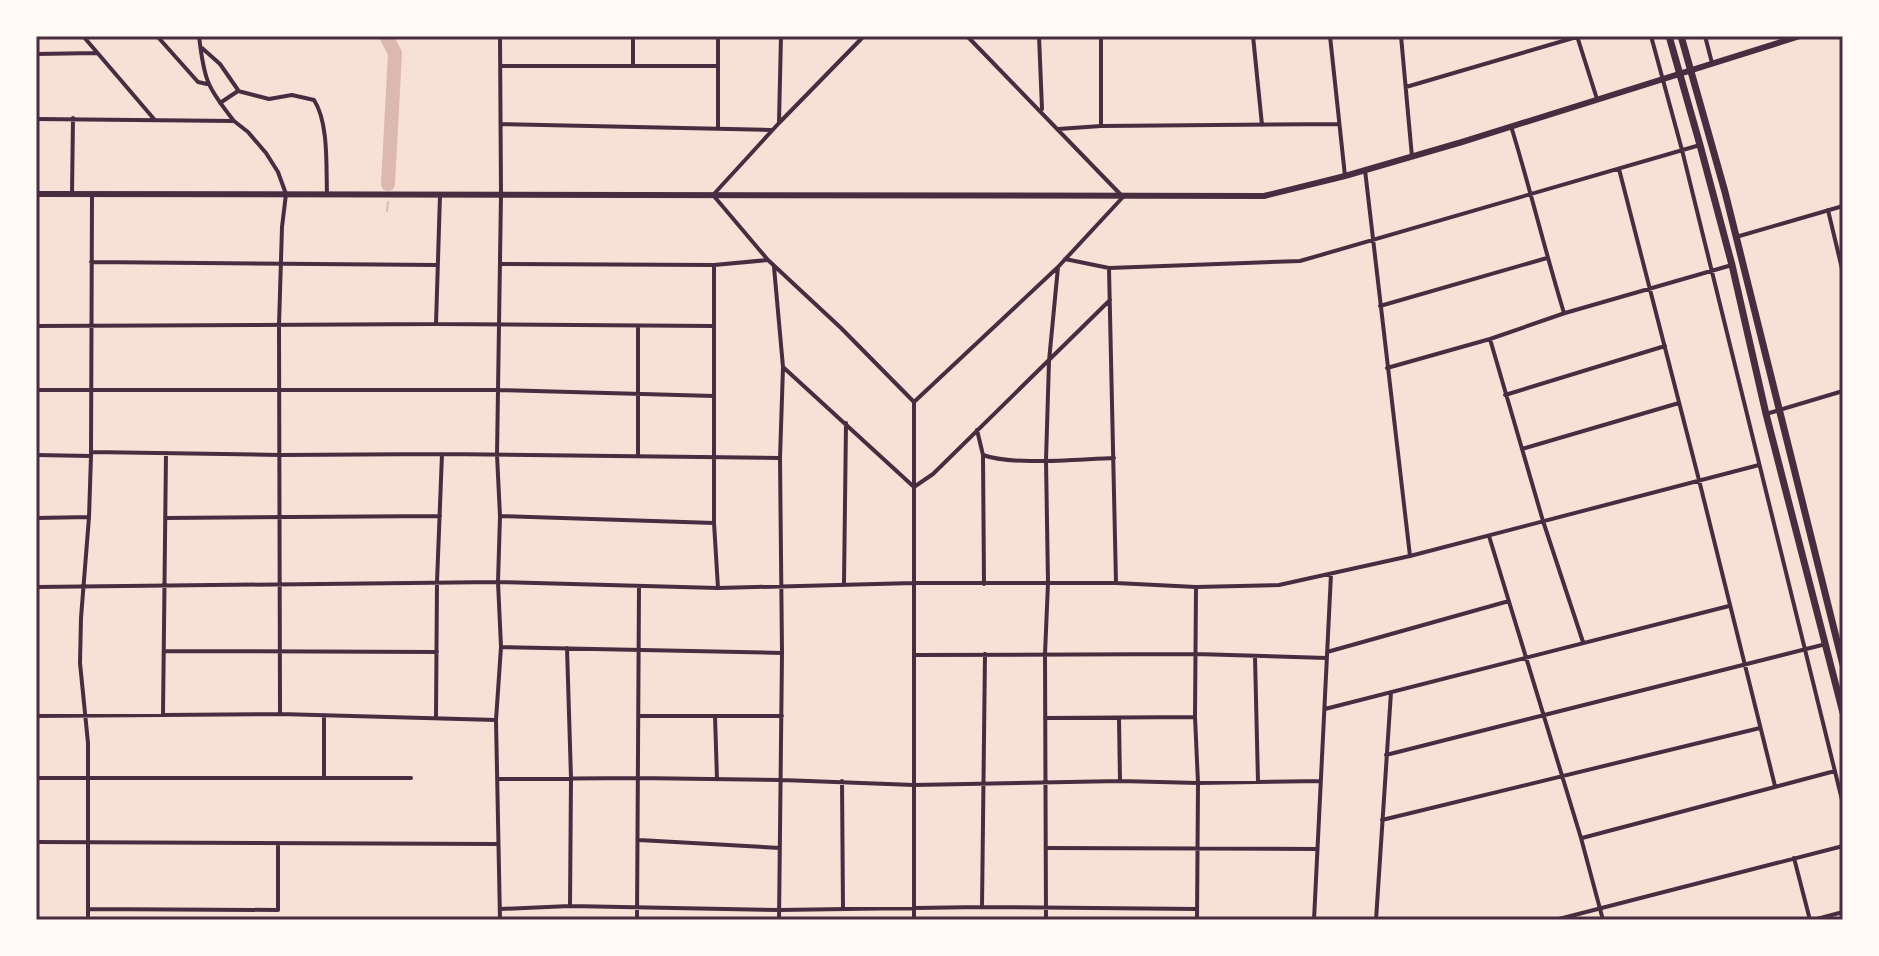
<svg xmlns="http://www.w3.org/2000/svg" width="1879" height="956" font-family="Manrope,sans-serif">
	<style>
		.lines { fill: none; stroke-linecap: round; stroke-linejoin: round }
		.stream { stroke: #dcb8b0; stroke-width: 2 }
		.river { stroke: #dcb8b0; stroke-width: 14 }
		.minor { stroke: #4a2c40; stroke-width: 4 }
		.secondary { stroke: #4a2c40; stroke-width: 6 }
		.primary { stroke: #4a2c40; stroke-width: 7 }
		.neatline { fill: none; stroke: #4a2c40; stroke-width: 3 }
	</style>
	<rect width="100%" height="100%" fill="#f7e1d7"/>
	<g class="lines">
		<path class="stream" d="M387 211 388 202"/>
		<path class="river" d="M386 36 395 53 388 184"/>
		<path class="minor" d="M83 36 154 119
			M157 36 198 82 207 84
			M199 36C204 80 207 87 234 121
			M500 36 501 195 497 455 500 516 498 582 501 647 496 720 500 920
			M633 36V66
			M718 36V129
			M864 36 779 123 713 195 768 260 841 328 914 402V920
			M1039 36 1042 109
			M1253 36 1262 125
			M1330 36 1345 176
			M1401 36 1412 157
			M1577 36 1597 99
			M1651 36 1682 150 1843 804
			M1705 36 1712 63
			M202 48 220 64 238 90
			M36 54 97 53
			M501 66H718
			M1406 87 1580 36
			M220 103 238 91 269 99 292 95 314 100C329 123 326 168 327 195
			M36 119 234 121 248 132 266 153 278 172 286 194 282 227 279 325 280 714
			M779 122 781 36
			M502 124 771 130
			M1101 126V36
			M1511 126C1530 188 1545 251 1564 313
			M1058 129 1101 126 1338 124
			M1619 169 1699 480 1775 786
			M1365 170 1410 556
			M72 194 73 118
			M1828 210 1843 273
			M1736 237 1843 206
			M1065 259 1109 268 1300 261 1700 145
			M91 262 437 265
			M500 264 714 265 768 260
			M714 265V523L718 588
			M774 267 783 367 914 487 933 474 1110 300
			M1109 269 1116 583
			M1380 306 1547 258
			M436 324 440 195
			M36 326 436 324 714 326
			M638 326V456
			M1490 339 1543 521 1583 642
			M1387 368 1490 339 1565 313 1732 265
			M36 390H499L714 396
			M1505 395 1665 346
			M914 402 1058 267 1123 197 967 36
			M1766 414 1843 391
			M977 430 983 455C1013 466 1079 459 1114 458
			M1522 449 1679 403
			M91 452 280 455 442 454 780 458
			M36 455 91 456
			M983 455 984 584
			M501 516 714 523
			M36 518 89 517
			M165 518 440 516
			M1489 536 1581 838 1603 920
			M844 584 846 423
			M36 587 498 582 718 588 914 583H1116L1196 587 1279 585 1410 556 1759 465
			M1196 587 1195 717 1198 783 1197 920
			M501 647 782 653
			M567 648 571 778 570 906
			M164 651 437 652
			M1327 652 1509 601
			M914 655 1196 654 1327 658
			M1255 657 1258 782
			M1325 709 1729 606
			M163 715 166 453
			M36 716 280 714 496 720
			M436 716 437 582 442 454
			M638 716H782
			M715 716 717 779
			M1045 718 1195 717
			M1119 719 1120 781
			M1386 755 1826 644
			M36 778H411
			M324 778V715
			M499 779 637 778 782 780 914 785 1120 781 1198 783 1321 781
			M842 781 843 909
			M1382 820 1760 728
			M1582 838 1835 771
			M639 840 780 848
			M36 842 498 844
			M1048 848 1317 849
			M1794 858 1810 920
			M982 907 985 654
			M88 909 278 910V845
			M500 909 570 906 779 910 982 907 1197 909
			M88 920V743L80 663 81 618 89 517 91 456 92 194
			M637 920 639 586
			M779 920 782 653 780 458 783 367
			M1046 920 1045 654 1048 583 1046 460 1049 361 1058 267
			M1314 920 1331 574
			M1376 920 1391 692
			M1555 920 1843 846
			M1813 920 1843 912"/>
		<path class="secondary" d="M36 194 1264 196 1345 176 1462 142 1800 36"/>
		<path class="primary" d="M1669 36 1700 145 1732 265 1766 414 1843 713
			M1681 36 1725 192 1843 665"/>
	</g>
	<rect width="1879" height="956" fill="none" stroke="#fffaf5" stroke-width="76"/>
	<rect x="38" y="38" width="1803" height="880" class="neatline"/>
</svg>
